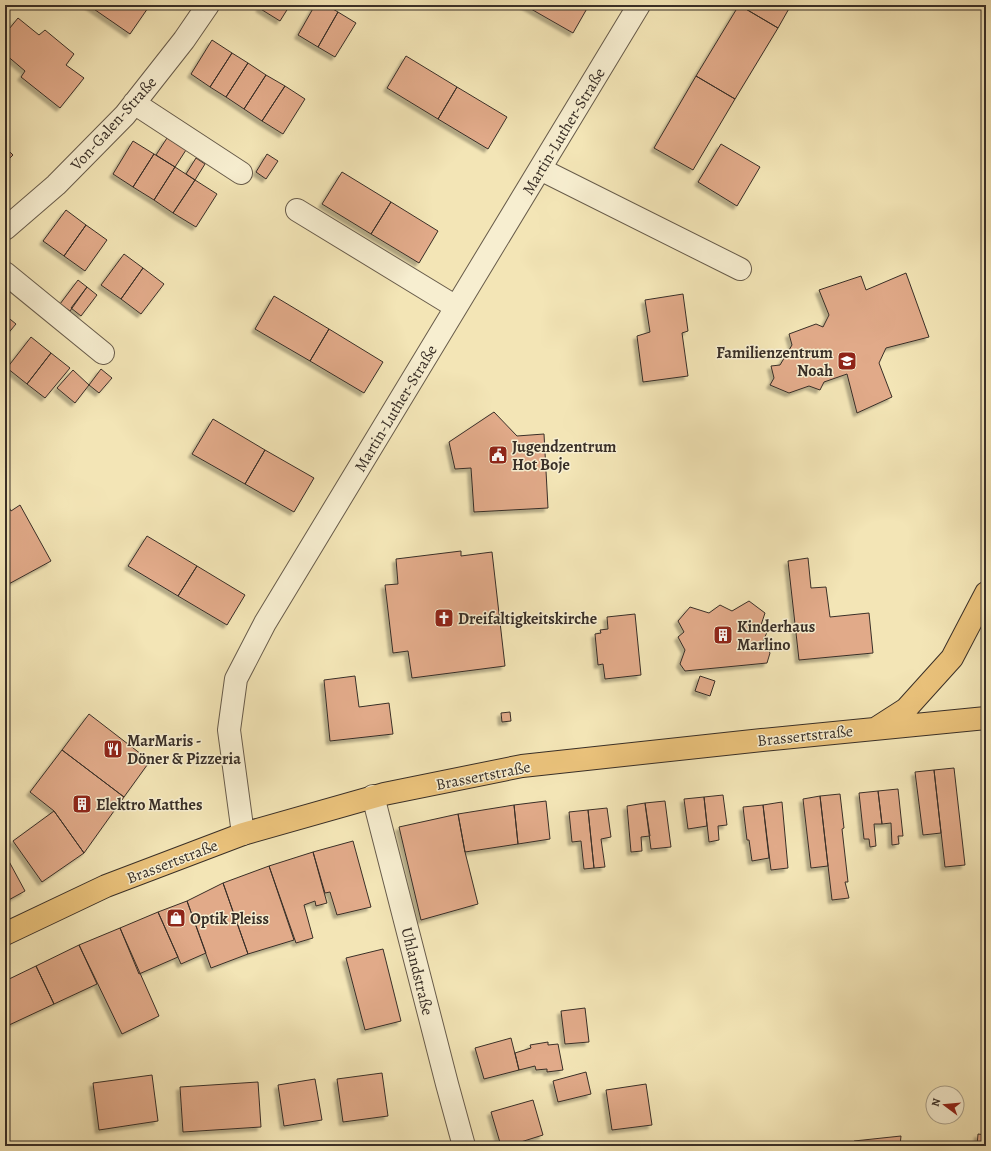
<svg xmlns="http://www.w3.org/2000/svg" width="991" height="1151" font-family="Alegreya,serif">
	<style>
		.building { fill: #e1aa89; stroke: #392f27; filter: url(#shadow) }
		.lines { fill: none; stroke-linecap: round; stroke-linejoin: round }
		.minor-casing { stroke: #685c4b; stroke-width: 24 }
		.major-casing { stroke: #392f27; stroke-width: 24 }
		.minor { stroke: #f7eed0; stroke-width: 22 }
		.major { stroke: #eac27b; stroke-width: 22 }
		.labels { text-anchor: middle; stroke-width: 3; stroke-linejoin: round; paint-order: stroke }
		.street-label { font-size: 16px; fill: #392f27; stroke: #f7eed0 }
		.poi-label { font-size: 16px; font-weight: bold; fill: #392f27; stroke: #f7eed0; text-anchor: start }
	</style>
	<defs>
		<filter id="shadow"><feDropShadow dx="-3.5" dy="3.5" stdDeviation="1" flood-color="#0004"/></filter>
	</defs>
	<rect width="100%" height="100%" fill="#f3e5b6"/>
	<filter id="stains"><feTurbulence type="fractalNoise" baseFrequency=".005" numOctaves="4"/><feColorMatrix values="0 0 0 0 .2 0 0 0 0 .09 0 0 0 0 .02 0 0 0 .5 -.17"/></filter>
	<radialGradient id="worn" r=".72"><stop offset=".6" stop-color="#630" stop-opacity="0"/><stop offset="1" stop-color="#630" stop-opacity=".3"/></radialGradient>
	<path class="building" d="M88 5H150L130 34Z
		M262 5H290L280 21 259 8Z
		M315 5H326L338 12 318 47 298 35Z
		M524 5H589L573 33Z
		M739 5 778 28 735 99 696 76Z
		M739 5H791L778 28Z
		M338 12 356 23 335 57 318 47Z
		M18 18 39 35 45 30 74 54 66 65 84 78 60 108 21 77 25 71 5 54V34Z
		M212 40 232 53 210 87 191 74Z
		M232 53 248 63 226 97 210 87Z
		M406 56 457 87 438 119 387 88Z
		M248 63 266 75 244 109 226 97Z
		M266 75 285 86 262 121 244 109Z
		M696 76 735 99 693 170 654 148Z
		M285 86 305 99 283 134 262 121Z
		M457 87 507 117 488 149 438 119Z
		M167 138 186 150 175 167 156 155Z
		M133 141 154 154 133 187 113 174Z
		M721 144 760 167 737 206 698 182Z
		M5 147 13 155 5 163Z
		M154 154 175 167 154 200 133 187Z
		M267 154 278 161 266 179 256 172Z
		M196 158 205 164 195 180 186 174Z
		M175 167 195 180 173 213 154 200Z
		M342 172 391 202 371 234 322 204Z
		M195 180 217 194 196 227 173 213Z
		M391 202 438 231 419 263 371 234Z
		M66 210 86 225 64 256 43 241Z
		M86 225 107 240 85 271 64 256Z
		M124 254 143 268 121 299 101 285Z
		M143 268 164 284 141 314 121 299Z
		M906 273 929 337 886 348 879 363 892 397 857 413 847 374 824 382 820 390 809 386 789 393 770 385 774 378 771 366 780 365 792 345 789 334 816 324 823 327 829 315 819 290 861 276 866 290Z
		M78 280 87 287 70 311 60 304Z
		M87 287 97 295 81 316 71 308Z
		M683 294 688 331 682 333 688 376 643 382 637 336 650 332 645 300Z
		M274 296 329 329 310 361 255 329Z
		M5 315 16 324 5 337Z
		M329 329 383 362 364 393 310 361Z
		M31 337 51 353 27 384 7 368Z
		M51 353 70 368 45 398 27 384Z
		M101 369 112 378 99 393 89 385Z
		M73 370 89 385 75 403 57 388Z
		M494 412 517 436 544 434 548 508 474 512 471 468 455 469 449 442Z
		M213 419 265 450 245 484 192 454Z
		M265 450 314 478 294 512 245 484Z
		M5 500 11 511 20 505 51 561 5 586Z
		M147 536 197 566 178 596 128 566Z
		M461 551V556L492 552 505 666 412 678 408 651 393 653 385 585 398 584 396 559Z
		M808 558 811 588 826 587 830 617 869 613 873 653 799 660 788 561Z
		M197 566 245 595 227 625 178 596Z
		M749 601 765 613 761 625 769 628 763 641 770 653 767 663 685 671 680 664 685 650 678 637 684 632 678 621 690 607 709 613 720 605 732 611Z
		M635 614 641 675 605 679 603 664 598 665 595 634 601 633 600 630 608 629 607 617Z
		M355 676 359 707 389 703 393 734 330 741 324 680Z
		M700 676 715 681 710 696 695 691Z
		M510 712 511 721 502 722 501 713Z
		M89 714 150 761 124 797 62 750Z
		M62 750 124 797 84 853 54 811 30 792Z
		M954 768 965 865 945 867 934 770Z
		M934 770 941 833 923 835 915 772Z
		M898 789 903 836H898L899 844 892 845 891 823 882 824 878 791Z
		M878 791 882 824H874L876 846 870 847 869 839H864L859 793Z
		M840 794 844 828 842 829 848 882H845L849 898 832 900 820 796Z
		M723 795 727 825 718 826 719 840 709 842 704 797Z
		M820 796 828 866 811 868 803 799Z
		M704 797 707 826 688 829 684 799Z
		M546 801 550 839 518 844 514 805Z
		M665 801 671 847 651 849 645 803Z
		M782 802 788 868 771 870 763 805Z
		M645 803 650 836 641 837 642 851 631 852 627 806Z
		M514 805 518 844 465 852 458 814Z
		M763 805 769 858 752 861 749 840H747L743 807Z
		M607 808 611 837 601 839 605 867 594 868 588 810Z
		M588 810 594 868 584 869 581 841 572 842 569 812Z
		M54 811 84 853 42 882 13 841Z
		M458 814 465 852 478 904 421 920 399 827Z
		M353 841 371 907 337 915 330 892 325 893 313 852Z
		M313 852 327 903 316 906 315 901 304 905 313 938 296 943 269 866Z
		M5 854 25 891 5 902Z
		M269 866 294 940 248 954 223 883Z
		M223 883 248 954 211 968 187 901Z
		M187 901 206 953 181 964 158 912Z
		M158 912 178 957 139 974 120 928Z
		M120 928 159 1016 122 1034 79 945Z
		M79 945 97 984 54 1004 36 966Z
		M383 949 401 1021 365 1030 346 958Z
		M36 966 54 1004 7 1026 5 1022V981Z
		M585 1008 589 1042 565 1044 561 1011Z
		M511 1038 519 1070 484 1079 475 1048Z
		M548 1042V1045L558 1044 563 1070 547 1072V1069L536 1070 535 1066 519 1070 515 1053 531 1048 530 1045Z
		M586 1072 591 1094 558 1102 553 1081Z
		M382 1073 388 1116 343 1122 337 1079Z
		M152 1075 158 1121 99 1130 93 1083Z
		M315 1079 322 1120 284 1126 278 1085Z
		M258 1082 261 1127 183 1132 180 1087Z
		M646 1084 652 1125 612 1130 606 1090Z
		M533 1100 543 1135 508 1146H501L491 1112Z
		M978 1134 986 1135V1146H977Z
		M901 1136 900 1146H854V1141Z"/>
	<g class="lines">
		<defs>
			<path id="minor" d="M134 103 241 173
				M540 169 740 269
				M297 210 456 307
				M5 229 56 185 125 115 184 40 208 5
				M5 273 103 353
				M373 796 447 1084 464 1146
				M243 834 229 730 236 679 265 623 639 5"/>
			<path id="major" d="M878 727 906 709 952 658 986 593
				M5 934 106 886 243 834 384 794 522 766 762 740 986 718"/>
		</defs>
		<use href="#minor" class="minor-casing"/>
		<use href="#major" class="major-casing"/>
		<use href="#minor" class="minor"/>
		<use href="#major" class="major"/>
	</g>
	<defs>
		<symbol id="school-square" viewBox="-11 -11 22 22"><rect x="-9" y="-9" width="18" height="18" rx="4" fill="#8f2418" stroke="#f7eed0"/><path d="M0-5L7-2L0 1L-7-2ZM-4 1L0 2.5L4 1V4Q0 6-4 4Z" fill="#fff"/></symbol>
		<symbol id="civic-square" viewBox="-11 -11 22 22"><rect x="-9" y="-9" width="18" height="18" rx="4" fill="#8f2418" stroke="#f7eed0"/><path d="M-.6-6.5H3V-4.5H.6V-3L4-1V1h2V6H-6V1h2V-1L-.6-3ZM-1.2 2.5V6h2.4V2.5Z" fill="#fff"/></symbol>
		<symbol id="church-square" viewBox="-11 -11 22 22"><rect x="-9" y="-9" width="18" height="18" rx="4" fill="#8f2418" stroke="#f7eed0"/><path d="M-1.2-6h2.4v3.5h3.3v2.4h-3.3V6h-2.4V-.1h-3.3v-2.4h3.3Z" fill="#fff"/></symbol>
		<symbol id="building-square" viewBox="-11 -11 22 22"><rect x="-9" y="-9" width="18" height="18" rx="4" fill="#8f2418" stroke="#f7eed0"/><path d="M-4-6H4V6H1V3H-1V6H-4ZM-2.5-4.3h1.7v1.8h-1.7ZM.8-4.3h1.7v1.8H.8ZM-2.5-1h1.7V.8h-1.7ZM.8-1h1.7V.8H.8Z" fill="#fff"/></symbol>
		<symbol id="restaurant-square" viewBox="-11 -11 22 22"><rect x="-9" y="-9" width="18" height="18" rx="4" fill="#8f2418" stroke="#f7eed0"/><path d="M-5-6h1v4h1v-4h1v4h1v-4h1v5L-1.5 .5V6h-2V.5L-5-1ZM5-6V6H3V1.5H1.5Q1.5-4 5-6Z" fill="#fff"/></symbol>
		<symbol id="shop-square" viewBox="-11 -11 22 22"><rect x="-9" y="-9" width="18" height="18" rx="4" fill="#8f2418" stroke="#f7eed0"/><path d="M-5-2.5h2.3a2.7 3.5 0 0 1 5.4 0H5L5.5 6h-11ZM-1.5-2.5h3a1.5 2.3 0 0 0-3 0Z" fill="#fff"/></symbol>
	</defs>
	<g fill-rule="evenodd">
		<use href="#school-square" x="836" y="350" width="22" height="22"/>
		<use href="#civic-square" x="487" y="444" width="22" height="22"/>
		<use href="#church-square" x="433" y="607" width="22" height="22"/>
		<use href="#building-square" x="712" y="624" width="22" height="22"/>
		<use href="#restaurant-square" x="102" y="738" width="22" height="22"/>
		<use href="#building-square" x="71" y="793" width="22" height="22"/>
		<use href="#shop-square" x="165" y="907" width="22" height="22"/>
	</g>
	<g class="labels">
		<g class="street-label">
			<text transform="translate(113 123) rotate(-48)" y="6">Von-Galen-Straße</text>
			<text transform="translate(563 131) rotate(-59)" y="6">Martin-Luther-Straße</text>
			<text transform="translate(395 408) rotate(-59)" y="6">Martin-Luther-Straße</text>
			<text transform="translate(805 735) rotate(-6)" y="6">Brassertstraße</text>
			<text transform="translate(483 775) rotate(-11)" y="6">Brassertstraße</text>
			<text transform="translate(172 861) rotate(-21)" y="6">Brassertstraße</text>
			<text transform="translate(418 971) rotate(76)" y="6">Uhlandstraße</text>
		</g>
		<g class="poi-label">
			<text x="833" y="358" text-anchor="end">Familienzentrum<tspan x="833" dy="18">Noah</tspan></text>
			<text x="512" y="452">Jugendzentrum<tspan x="512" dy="18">Hot Boje</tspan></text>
			<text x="458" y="624">Dreifaltigkeitskirche</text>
			<text x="737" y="632">Kinderhaus<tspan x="737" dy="18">Marlino</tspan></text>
			<text x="127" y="746">MarMaris -<tspan x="127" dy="18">Döner &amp; Pizzeria</tspan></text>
			<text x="96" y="810">Elektro Matthes</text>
			<text x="190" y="924">Optik Pleiss</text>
		</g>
	</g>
	<rect width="991" height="1151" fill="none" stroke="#f3e5b6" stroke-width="20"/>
	<rect x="6" y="6" width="979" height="1139" fill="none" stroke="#392f27" stroke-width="2"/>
	<rect x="10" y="10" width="971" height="1131" fill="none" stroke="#392f27"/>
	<g transform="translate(945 1105) rotate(286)"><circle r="19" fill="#f7eed0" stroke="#aba28c"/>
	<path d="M0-3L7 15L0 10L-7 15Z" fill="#8f2418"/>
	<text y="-6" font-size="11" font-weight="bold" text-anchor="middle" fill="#392f27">N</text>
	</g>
	<rect width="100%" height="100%" filter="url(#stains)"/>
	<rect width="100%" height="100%" fill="url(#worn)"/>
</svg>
